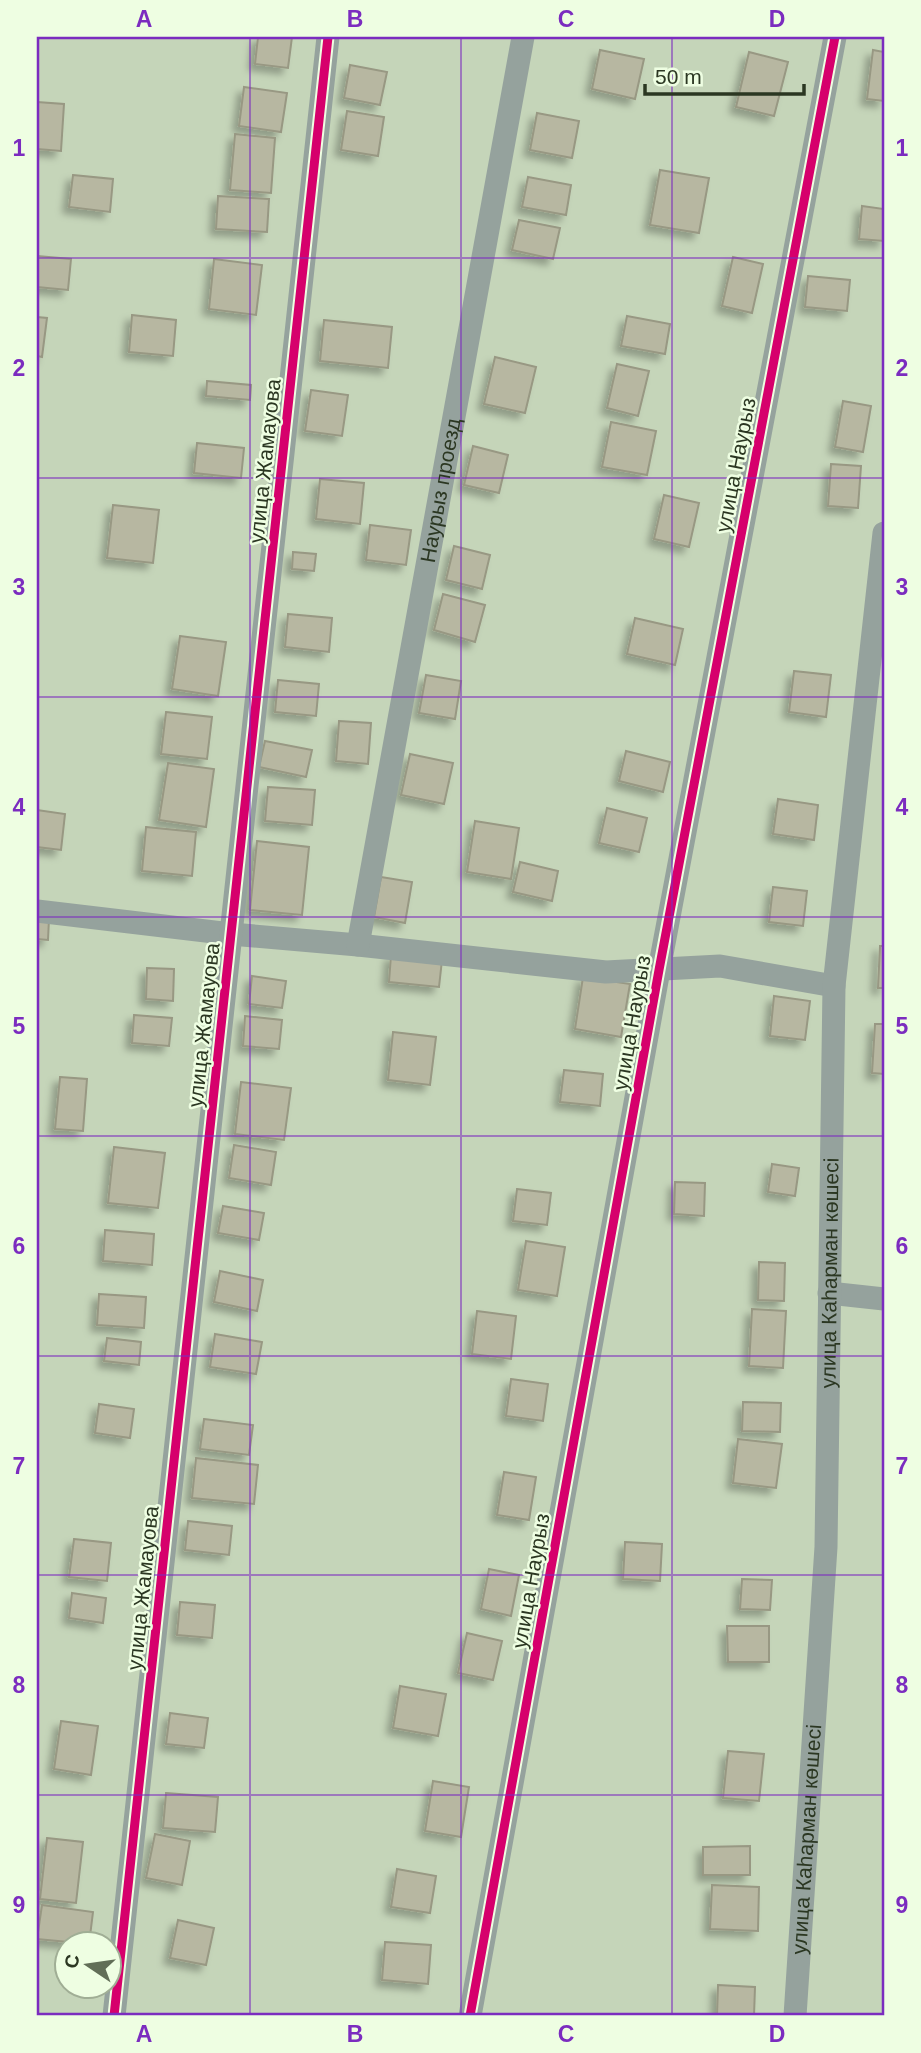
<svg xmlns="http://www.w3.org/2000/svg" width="921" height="2053" font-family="Arial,sans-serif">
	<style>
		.building { fill: #b7b7a1; stroke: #989883; stroke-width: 2; filter: url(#shadow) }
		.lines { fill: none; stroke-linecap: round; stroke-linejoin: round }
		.street { stroke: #95a29d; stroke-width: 23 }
		.cycleway-casing { stroke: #eefee2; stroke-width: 13 }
		.cycleway { stroke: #d6006c; stroke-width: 9 }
		.grid { fill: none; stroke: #7b2cbf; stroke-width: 2; stroke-opacity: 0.55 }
		.labels { text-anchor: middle; stroke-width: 5; stroke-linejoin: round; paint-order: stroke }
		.street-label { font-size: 21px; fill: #2b3722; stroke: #eefee2 }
		.neatline { fill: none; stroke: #7b2cbf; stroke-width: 2.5 }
		.grid-label { font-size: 23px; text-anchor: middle; font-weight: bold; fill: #7b2cbf }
	</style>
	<defs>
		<filter id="shadow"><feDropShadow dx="-6" dy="6" stdDeviation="3.5" flood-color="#0004"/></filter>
	</defs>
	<rect width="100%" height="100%" fill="#c5d5b9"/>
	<path class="building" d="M258 37H292L288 68 255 64Z
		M600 50 644 59 635 99 592 89Z
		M873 50 884 52V101L867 99Z
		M749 52 788 62 774 116 736 107Z
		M350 65 387 72 380 105 344 98Z
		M244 87 287 93 281 132 239 126Z
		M37 102 64 104 61 151 37 149Z
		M347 111 384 117 378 156 341 150Z
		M537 113 579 121 572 158 530 150Z
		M235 134 275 138 271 193 230 190Z
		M660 170 709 178 699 233 650 225Z
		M73 175 113 179 110 212 69 207Z
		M528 177 571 185 566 215 522 207Z
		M218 196 269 199 267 232 216 229Z
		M862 206 884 209V241L859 239Z
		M519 220 560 228 553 259 512 250Z
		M37 256 71 259 68 290 37 287Z
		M733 257 763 264 752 313 722 306Z
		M214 259 262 265 256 315 209 309Z
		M808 276 850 280 847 311 805 307Z
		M132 315 176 320 173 356 129 352Z
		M627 316 670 324 665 354 621 346Z
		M37 317 47 318 42 357 37 356Z
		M324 320 392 327 388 368 320 361Z
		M495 357 536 367 525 413 484 404Z
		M617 364 649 371 638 416 607 408Z
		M207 381 251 385 250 400 206 396Z
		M311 390 348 395 342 436 305 431Z
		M843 401 871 406 863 452 835 447Z
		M611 422 656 431 647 475 602 467Z
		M197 443 244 448 241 478 194 473Z
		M473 446 508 455 499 493 464 485Z
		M831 464 861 466 858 508 828 506Z
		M320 479 364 483 360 524 316 519Z
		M664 495 699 503 689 547 654 539Z
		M113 505 159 510 153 563 107 558Z
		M370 525 411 530 406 565 366 560Z
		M454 546 490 555 482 589 446 580Z
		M293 552 316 554 314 571 292 569Z
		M443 594 485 605 475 642 434 630Z
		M288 614 332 618 329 652 285 647Z
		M635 618 683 629 675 665 627 654Z
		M180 636 226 642 218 696 172 689Z
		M794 671 831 675 826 717 789 712Z
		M426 675 461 681 455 719 419 713Z
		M278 680 319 684 316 716 275 712Z
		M166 712 212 717 207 759 161 754Z
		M339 721 371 723 368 764 336 761Z
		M265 741 312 750 306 777 259 767Z
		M626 751 670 762 663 792 619 781Z
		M410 754 453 763 444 804 401 795Z
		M168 763 214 769 206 827 159 820Z
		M268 787 315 790 312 825 265 821Z
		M778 799 818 805 814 840 773 834Z
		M607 808 647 818 639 852 599 843Z
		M37 810 65 814 61 850 37 847Z
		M475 821 519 828 511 879 467 872Z
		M146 827 196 832 192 876 142 871Z
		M257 841 309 847 302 915 250 910Z
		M520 862 558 871 552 901 513 892Z
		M381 877 412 882 405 923 374 917Z
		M773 887 807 891 803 926 769 922Z
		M37 919H49L48 940 37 939Z
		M880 946H884V988H878Z
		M391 955 442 960 439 987 389 982Z
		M147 968 174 969 173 1001 146 999Z
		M252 976 286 981 282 1008 249 1004Z
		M583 977 630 984 621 1037 575 1029Z
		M774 996 810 1001 805 1040 770 1036Z
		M134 1015 172 1018 169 1046 132 1043Z
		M245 1016 282 1020 279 1049 243 1046Z
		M875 1024H884V1074L872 1073Z
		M393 1032 436 1037 430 1085 388 1080Z
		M564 1070 603 1074 600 1106 560 1102Z
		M60 1077 87 1079 83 1131 55 1129Z
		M241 1082 291 1088 284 1140 235 1134Z
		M234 1145 276 1152 271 1185 229 1178Z
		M114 1147 165 1153 158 1208 108 1203Z
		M772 1164 799 1168 795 1196 768 1192Z
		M675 1182 705 1183 704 1216 674 1214Z
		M517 1189 551 1193 547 1225 513 1221Z
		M223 1206 264 1213 259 1240 218 1233Z
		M105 1230 154 1234 152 1265 103 1261Z
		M526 1241 565 1247 557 1296 518 1290Z
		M759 1262 785 1263 784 1301 758 1300Z
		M220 1271 263 1280 257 1311 214 1302Z
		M99 1294 146 1297 144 1328 97 1325Z
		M752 1309 786 1311 783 1368 749 1366Z
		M477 1311 516 1316 511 1359 472 1354Z
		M215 1334 262 1342 256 1374 210 1367Z
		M107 1338 141 1342 139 1365 104 1361Z
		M511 1379 548 1384 543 1421 506 1416Z
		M743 1402 781 1403 780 1432 742 1431Z
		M99 1404 134 1409 130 1438 95 1433Z
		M204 1419 253 1425 249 1455 200 1449Z
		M738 1439 782 1444 776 1488 733 1483Z
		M196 1458 258 1465 254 1504 192 1498Z
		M504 1472 536 1477 529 1520 497 1515Z
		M188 1521 232 1526 229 1555 185 1550Z
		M74 1539 111 1543 107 1581 69 1577Z
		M625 1542 662 1544 660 1581 623 1579Z
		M489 1569 519 1575 511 1616 481 1609Z
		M742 1579 772 1580 770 1610 740 1609Z
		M72 1593 106 1598 103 1623 69 1618Z
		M180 1602 215 1605 212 1638 177 1635Z
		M727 1626H769V1662H728Z
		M467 1633 502 1641 493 1680 458 1673Z
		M400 1686 446 1694 438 1736 393 1728Z
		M170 1713 208 1718 204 1748 166 1744Z
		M61 1721 98 1726 91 1775 54 1769Z
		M728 1751 764 1754 759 1801 723 1798Z
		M433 1781 469 1787 461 1837 425 1831Z
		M166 1793 218 1797 215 1832 163 1828Z
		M155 1834 190 1841 182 1885 146 1878Z
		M47 1838 83 1842 76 1903 40 1899Z
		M750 1846V1875H703V1847Z
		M397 1869 436 1876 430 1913 391 1907Z
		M712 1885 759 1887 758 1931 710 1929Z
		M42 1905 93 1912 89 1944 37 1939Z
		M178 1920 214 1928 206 1965 170 1958Z
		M385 1942 431 1945 428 1984 382 1980Z
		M718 1985 755 1987 754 2016H717Z"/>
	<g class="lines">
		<g class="street">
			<path d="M37 911 231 934 358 945 606 972 720 966 834 986"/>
			<path id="s1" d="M358 945 523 37"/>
			<path d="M829 1293 884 1299"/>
			<path d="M114 2016 328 37"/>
			<path d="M470 2016 659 970 835 37"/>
			<path id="s2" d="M795 2016 826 1547 834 986 884 533"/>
		</g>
		<defs>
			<path id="cycleway" d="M114 2016 328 37
				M470 2016 659 970 835 37"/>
		</defs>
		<use href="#cycleway" class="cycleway-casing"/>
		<use href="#cycleway" class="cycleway"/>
	</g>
	<path class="grid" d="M250 37V2016M461 37V2016M672 37V2016M37 258H884M37 478H884M37 697H884M37 917H884M37 1136H884M37 1356H884M37 1575H884M37 1795H884"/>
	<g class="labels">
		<g class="street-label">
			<text transform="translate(265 461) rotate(-84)" y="7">улица Жамауова</text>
			<text transform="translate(736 465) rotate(-79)" y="7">улица Наурыз</text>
			<text dy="7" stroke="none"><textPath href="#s1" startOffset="462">Наурыз проезд</textPath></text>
			<text transform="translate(632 1023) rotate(-80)" y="7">улица Наурыз</text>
			<text transform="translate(204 1025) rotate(-84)" y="7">улица Жамауова</text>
			<text dy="7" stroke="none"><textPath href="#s2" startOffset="744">улица Каһарман көшесі</textPath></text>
			<text transform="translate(531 1581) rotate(-80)" y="7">улица Наурыз</text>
			<text transform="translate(143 1588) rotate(-84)" y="7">улица Жамауова</text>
			<text dy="7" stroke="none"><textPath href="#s2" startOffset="177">улица Каһарман көшесі</textPath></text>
		</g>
	</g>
	<rect width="921" height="2053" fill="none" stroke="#eefee2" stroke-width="77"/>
	<g transform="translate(88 1965) rotate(283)"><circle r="33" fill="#eefee2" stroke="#a0ae95" stroke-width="2"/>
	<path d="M0-5L12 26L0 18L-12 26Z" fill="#616e57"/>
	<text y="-10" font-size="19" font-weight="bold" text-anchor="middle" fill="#2b3722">С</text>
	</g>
	<path d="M645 84v10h159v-10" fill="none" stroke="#2b3722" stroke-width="3.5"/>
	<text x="655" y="84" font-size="21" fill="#2b3722" stroke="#eefee2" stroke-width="5" paint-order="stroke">50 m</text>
	<rect x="38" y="38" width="845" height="1976" class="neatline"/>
	<g class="grid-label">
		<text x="144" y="27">A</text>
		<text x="355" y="27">B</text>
		<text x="566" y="27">C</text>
		<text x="777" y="27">D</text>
		<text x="19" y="156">1</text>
		<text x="902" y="156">1</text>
		<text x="19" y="376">2</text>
		<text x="902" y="376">2</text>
		<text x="19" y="595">3</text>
		<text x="902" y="595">3</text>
		<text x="19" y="815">4</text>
		<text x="902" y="815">4</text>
		<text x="19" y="1034">5</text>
		<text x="902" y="1034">5</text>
		<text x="19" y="1254">6</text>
		<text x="902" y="1254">6</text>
		<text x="19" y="1474">7</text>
		<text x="902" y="1474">7</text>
		<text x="19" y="1693">8</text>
		<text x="902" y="1693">8</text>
		<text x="19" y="1913">9</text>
		<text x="902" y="1913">9</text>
		<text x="144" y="2042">A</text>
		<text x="355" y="2042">B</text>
		<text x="566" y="2042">C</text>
		<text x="777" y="2042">D</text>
	</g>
</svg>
